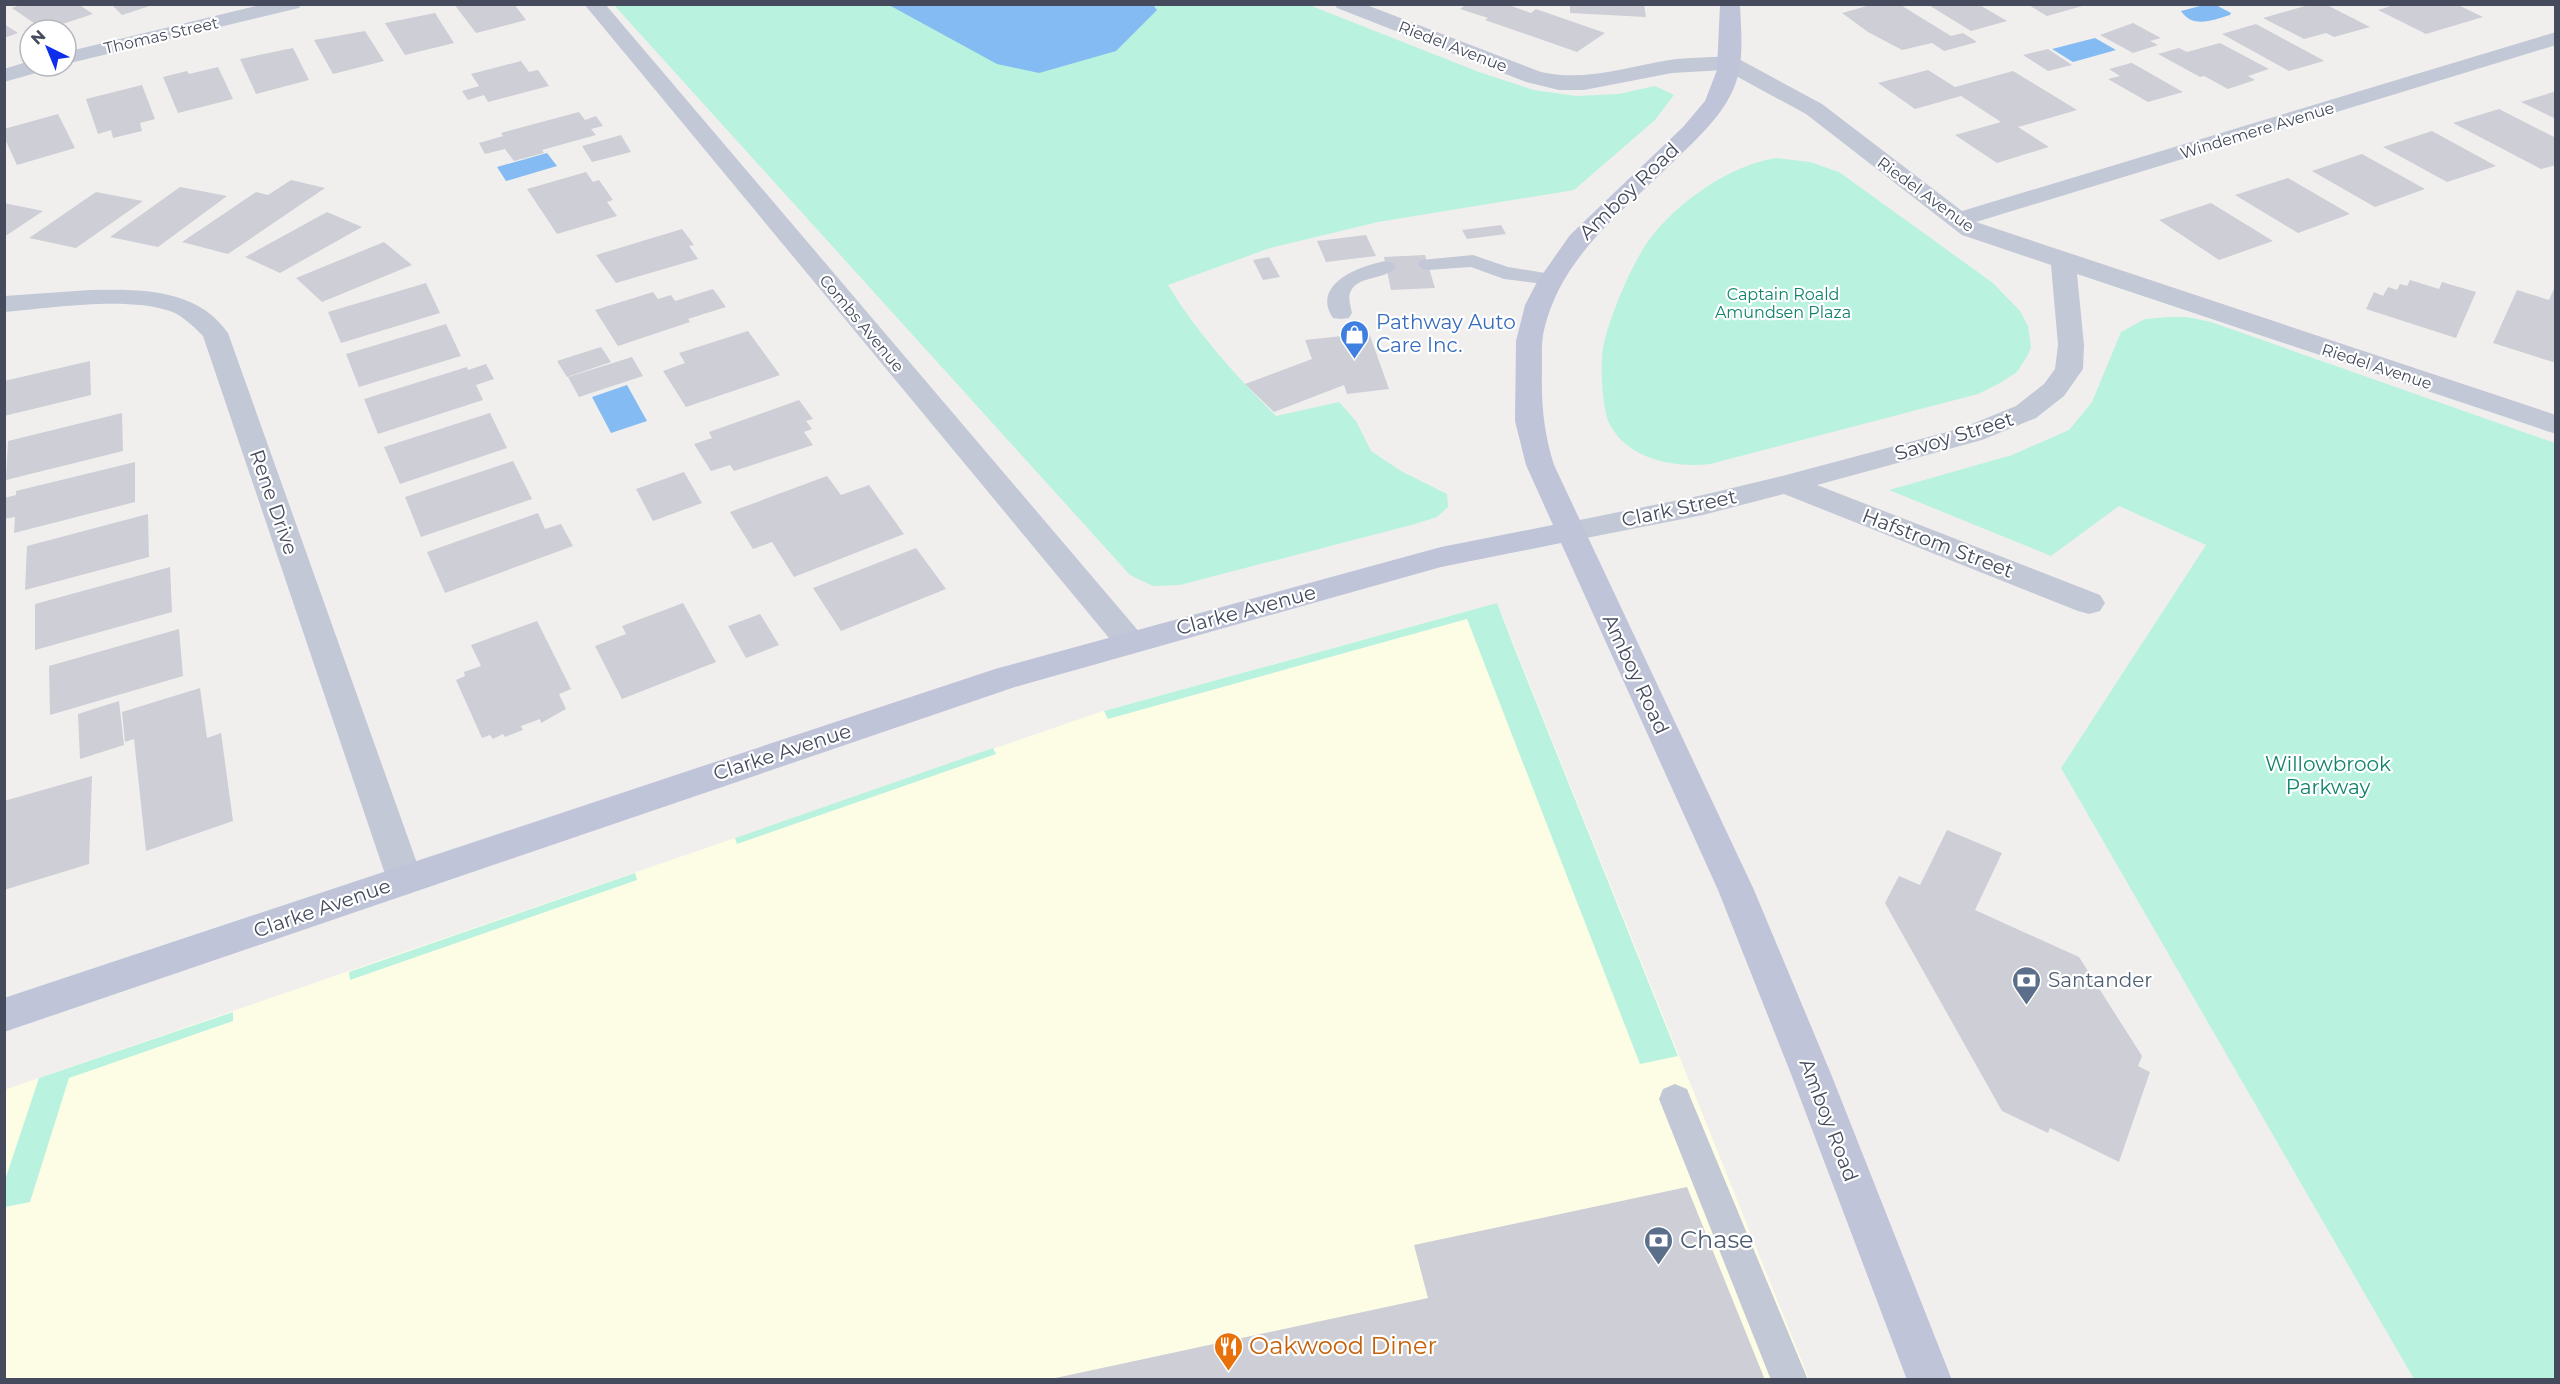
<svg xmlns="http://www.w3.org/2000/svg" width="2560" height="1384" font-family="Montserrat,sans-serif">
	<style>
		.commercial { fill: #fdfde6 }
		.green { fill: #b9f2df }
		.water { fill: #83bbf2 }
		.building { fill: #cdced6 }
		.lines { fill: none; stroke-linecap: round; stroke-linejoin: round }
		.lane { fill: #c3c8d6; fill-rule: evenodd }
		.street { fill: #c3c8d6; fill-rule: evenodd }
		.secondary { fill: #bfc4d8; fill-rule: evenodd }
		.labels { text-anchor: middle; stroke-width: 4.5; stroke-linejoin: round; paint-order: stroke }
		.far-street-label { font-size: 16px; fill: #454b5d; stroke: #fff }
		.far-park-label { font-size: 16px; fill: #11836b; stroke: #fff }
		.street-label { font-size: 20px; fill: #454b5d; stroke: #fff }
		.shop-label { font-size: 20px; fill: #366cbe; stroke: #fff; text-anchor: start }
		.park-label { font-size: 20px; fill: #11836b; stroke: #fff }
		.service-label { font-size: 20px; fill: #4e5e75; stroke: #fff; text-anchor: start }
		.near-service-label { font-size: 24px; fill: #4e5e75; stroke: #fff; text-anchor: start }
		.near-food-label { font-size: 24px; fill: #c56008; stroke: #fff; text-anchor: start }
	</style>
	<rect width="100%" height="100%" fill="#f1efee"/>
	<path class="commercial" d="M1497 603 1809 1379H5L4 1090 1100 712Z"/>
	<path class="green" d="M614 5H1309L1479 72 1534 90 1576 96 1618 94 1655 86 1674 95 1655 120 1574 190 1378 222 1270 248 1168 285C1197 333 1236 376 1276 416L1339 402 1356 421 1371 451 1401 471 1447 494 1448 507 1437 517 1415 524 1180 585 1153 586 1130 575Z
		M1776 158 1810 162 1839 172 1993 283 2020 311 2028 326 2031 347 2028 355 2017 372 2000 383 1978 394 1710 464C1675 468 1629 460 1610 425 1602 410 1600 365 1603 348 1609 318 1631 265 1649 240 1677 202 1730 165 1776 158Z
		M2168 317H2187L2211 322 2555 443V1379H2414L2061 768 2206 545 2119 506 2051 556 1889 490 2012 455 2069 430 2092 402 2121 332 2145 319Z
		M1497 603 1512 642 1678 1056 1640 1064 1467 619 1108 719 1104 711Z
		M993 748 996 754 737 844 735 838Z
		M635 873 637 880 350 980 349 972Z
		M233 1012V1021L69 1078 30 1202 5 1207V1180L39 1078Z"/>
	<path class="water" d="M2214 4 2231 13 2230 15C2213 20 2193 29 2181 11L2204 5Z
		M1153 5 1157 10 1116 51 1039 73 997 64 889 5Z
		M2095 38 2116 50 2073 62 2052 49Z
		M547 153 557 166 506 181 497 167Z
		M627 385 647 421 611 433 592 397Z"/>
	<path class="building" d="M23 4H78L93 14 44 30 12 8Z
		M111 4H153V5L122 15Z
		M454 4H514L526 20 476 33Z
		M1467 4H1506L1531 13 1536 9 1605 33 1577 52 1485 20 1488 18 1460 9Z
		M1570 4H1644L1646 17 1570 13Z
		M1874 4H1899L1951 36 1963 33 1977 42 1944 51 1932 43 1902 50 1868 32 1842 13Z
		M1927 4H1978L2007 21 1971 31Z
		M2027 4H2086V5L2047 16Z
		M2312 4H2325L2370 27 2334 37 2326 33 2304 39 2263 18Z
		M2397 4H2456L2483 17 2426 34 2378 10Z
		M435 13 454 43 405 55 385 23Z
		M2133 23 2161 38 2150 41 2158 45 2133 53 2100 35Z
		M4 24 18 33 4 38Z
		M2256 24 2321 59 2324 61 2289 71 2222 34Z
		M365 31 384 61 333 74 314 40Z
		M2220 43 2269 69 2248 76 2255 80 2228 89 2204 76 2200 77 2158 54 2179 48 2187 52Z
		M293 48 309 80 256 94 240 59Z
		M2048 49 2072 65 2048 71 2023 55Z
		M521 61 529 72 538 70 549 86 488 102 484 95 468 100 462 91 479 86 471 74Z
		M2131 63H2132L2183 92 2148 102 2108 79 2120 76 2109 69Z
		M218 67 233 99 178 113 163 77 187 71 189 74Z
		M1928 70 1955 87 2013 71 2077 110 2018 127 2049 147 1997 163 1955 135 2001 122 1961 96 1915 109 1878 83Z
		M142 85 155 119 140 123 142 131 113 138 111 130 98 134 86 99Z
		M2556 91V119L2521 102 2544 95Z
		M2499 109 2556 138V165L2541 169 2453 123Z
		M579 112 585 120 596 116 603 126 591 129 596 135 542 150 544 153 514 161 505 149 485 154 479 143 503 136 501 133Z
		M58 114 75 148 17 165 4 137V129Z
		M2432 131 2496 166 2447 182 2383 147Z
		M621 135 631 152 592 162 582 146Z
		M2362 154 2425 189 2375 207 2312 171Z
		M586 172 593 182 599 180 613 200 607 202 617 216 557 234 527 189Z
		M2288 178 2350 214 2298 233 2235 195Z
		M291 180 325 188 228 254 182 242 256 192 268 195Z
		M180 187 227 196 158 247 110 237Z
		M96 192 143 201 76 248 29 238Z
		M4 203 43 211 4 237Z
		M2211 203 2273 241 2219 260 2159 220Z
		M327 212 362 227 280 273 245 257Z
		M1501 225 1506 234 1467 239 1462 230Z
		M682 229 694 245 689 246 698 259 616 283 596 255Z
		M1366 235 1376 256 1326 262 1317 241Z
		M384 242 412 265 322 302 296 278Z
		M1425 255 1435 288 1391 290 1384 257Z
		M1269 257 1280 277 1263 280 1253 260Z
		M2410 280 2439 289 2442 282 2476 292 2456 338 2366 309 2374 292 2383 296 2388 287 2397 290 2400 284 2407 286Z
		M426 283 440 313 341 343 328 312Z
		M2556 284V363L2493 343 2517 290 2549 300Z
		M713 289 726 307 688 319 690 322 618 346 595 310 653 292 658 299 671 295 675 301Z
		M446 324 461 356 359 387 346 354Z
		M748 331 780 375 686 407 663 371 685 363 679 353Z
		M1369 333 1389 389 1347 394 1344 385 1274 412 1245 384 1312 359 1305 340Z
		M601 347 611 362 567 377 557 361Z
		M632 357 643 376 579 397 568 377Z
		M90 361 91 395 4 416V381Z
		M486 364 494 379 476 385 483 400 378 434 364 399 467 367 468 370Z
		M799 400 813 419 806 421 812 429 804 432 813 445 734 471 730 465 711 471 694 444 712 438 709 432Z
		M122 413 123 451 6 480 8 441Z
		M490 413 507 448 400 484 384 447Z
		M513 461 532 499 421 537 405 497Z
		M135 462V502L14 533 15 517 4 519V498L16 495V491Z
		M684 472 702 503 653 521 636 489Z
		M827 476 841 495 869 485 904 534 794 577 772 542 753 549 730 512Z
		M538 513 545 529 561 524 573 546 445 593 427 552Z
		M148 514 149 557 25 590 27 546Z
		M916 548 946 589 841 631 813 588Z
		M170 567 172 612 35 650V604Z
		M683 603 716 662 622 699 595 646 626 634 622 626Z
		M760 614 779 645 746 658 728 626Z
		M537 621 571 689 559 694 566 709 541 723 540 719 521 726 523 730 505 737 503 734 493 739 490 735 482 738 456 680 465 676 464 672 481 666 471 645Z
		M179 629 183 676 50 715 49 666Z
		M200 688 207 738 221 733 233 821 146 851 134 739 125 742 122 712Z
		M119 701 124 745 80 759 78 714Z
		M92 776 89 864 4 890V801Z
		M1947 830 2002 853 1975 910 2079 957 2142 1056 2138 1066 2150 1072 2119 1162 2050 1128 2048 1133 2002 1111 1885 903 1899 876 1920 885Z
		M1687 1187 1765 1380H1046L1428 1298 1414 1245Z"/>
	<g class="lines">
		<path class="lane" d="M1473 255 1508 267 1557 275 1560 279 1557 283 1550 285 1504 279 1471 267 1428 270 1421 268 1418 264 1421 260Z
			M1386 261 1393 263 1396 267C1387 280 1356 275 1350 293 1348 298 1351 308 1352 313L1349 318 1341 319 1333 318C1310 284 1361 265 1386 261Z
			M1675 1084 1687 1089 1691 1099 1808 1380H1771L1659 1099 1663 1089Z"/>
		<path class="street" d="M264 4H302L299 8 66 64V52Z
			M584 4H605L1141 634 1146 642 1141 650 1130 653 1119 650Z
			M1334 4H1364L1541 72C1584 82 1626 67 1669 60 1688 57 1709 58 1729 56L1737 58 1822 104 1962 211 2556 32V45L1976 222 2556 415V434L2077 274 2084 345 2083 369 2064 396 2036 418 1982 440 1817 485 2100 595 2105 603 2100 611 2089 614 2078 611 1784 494 1703 515 1571 541 1560 538 1556 531 1560 524 1703 495 1786 475 1962 428 2016 406 2044 384 2055 369 2058 345 2051 265 1962 235 1806 114 1725 70 1672 73 1584 90H1559L1526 82 1337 8Z
			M30 61V66H46L43 71 4 82V69Z
			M90 290C139 289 197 288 228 333L423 880 418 890 405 895 392 890 387 880 203 336C193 326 183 316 170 311 126 296 51 308 4 312V296Z"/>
		<path class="secondary" d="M1720 4H1740C1741 33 1745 64 1733 90 1719 121 1692 143 1669 166 1619 214 1561 258 1544 330 1541 343 1542 357 1542 371 1541 403 1544 434 1554 465L1754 890 1831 1074 1952 1380H1907L1791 1074 1718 890 1561 543 1441 567 1015 687 4 1032V998L995 669 1441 547 1553 525 1526 465 1515 421 1516 341 1525 305 1537 282 1570 235 1683 127 1705 101 1717 70Z"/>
	</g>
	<defs>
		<symbol id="shop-pin" viewBox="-11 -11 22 30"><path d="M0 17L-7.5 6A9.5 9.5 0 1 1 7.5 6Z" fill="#3f7fe0" stroke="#fff"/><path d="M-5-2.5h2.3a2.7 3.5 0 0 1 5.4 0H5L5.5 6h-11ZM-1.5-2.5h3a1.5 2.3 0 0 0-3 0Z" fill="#fff"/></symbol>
		<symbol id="bank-pin" viewBox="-11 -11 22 30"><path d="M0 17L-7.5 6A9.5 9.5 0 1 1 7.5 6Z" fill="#5c6f8a" stroke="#fff"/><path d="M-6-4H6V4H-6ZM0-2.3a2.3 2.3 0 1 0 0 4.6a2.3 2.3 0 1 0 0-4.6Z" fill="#fff"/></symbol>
		<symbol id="restaurant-pin" viewBox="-11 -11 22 30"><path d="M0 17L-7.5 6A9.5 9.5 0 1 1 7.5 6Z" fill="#e8710a" stroke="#fff"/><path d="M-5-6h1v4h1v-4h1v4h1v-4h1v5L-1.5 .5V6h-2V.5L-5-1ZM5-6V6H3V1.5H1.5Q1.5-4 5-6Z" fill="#fff"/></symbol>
	</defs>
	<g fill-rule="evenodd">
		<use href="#shop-pin" x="1338" y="318" width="33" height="45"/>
		<use href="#bank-pin" x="2010" y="964" width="33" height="45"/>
		<use href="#bank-pin" x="1642" y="1224" width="33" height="45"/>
		<use href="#restaurant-pin" x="1212" y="1330" width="33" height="45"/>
	</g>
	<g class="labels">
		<g class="far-street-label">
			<text transform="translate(161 35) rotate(-13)" y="6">Thomas Street</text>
			<text transform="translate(1453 46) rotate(21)" y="6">Riedel Avenue</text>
			<text transform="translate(2257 130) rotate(-17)" y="6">Windemere Avenue</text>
			<text transform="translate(1926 194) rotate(36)" y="6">Riedel Avenue</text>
			<text transform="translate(862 323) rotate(50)" y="6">Combs Avenue</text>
			<text transform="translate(2377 366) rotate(18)" y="6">Riedel Avenue</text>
		</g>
		<g class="far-park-label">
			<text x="1783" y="300">Captain Roald<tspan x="1783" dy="18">Amundsen Plaza</tspan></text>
		</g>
		<g class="street-label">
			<text transform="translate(1629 191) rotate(-44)" y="7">Amboy Road</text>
			<text transform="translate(1954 436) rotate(-17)" y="7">Savoy Street</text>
			<text transform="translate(274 502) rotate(71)" y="7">Rene Drive</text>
			<text transform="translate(1679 508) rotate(-12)" y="7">Clark Street</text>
			<text transform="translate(1938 543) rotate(21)" y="7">Hafstrom Street</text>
			<text transform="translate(1246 610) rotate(-15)" y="7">Clarke Avenue</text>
			<text transform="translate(1636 674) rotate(65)" y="7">Amboy Road</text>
			<text transform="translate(782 752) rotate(-18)" y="7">Clarke Avenue</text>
			<text transform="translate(322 908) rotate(-19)" y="7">Clarke Avenue</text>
			<text transform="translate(1829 1120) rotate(69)" y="7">Amboy Road</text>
		</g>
		<g class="shop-label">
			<text x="1376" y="329">Pathway Auto<tspan x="1376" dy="23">Care Inc.</tspan></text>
		</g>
		<g class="park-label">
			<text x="2328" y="771">Willowbrook<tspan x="2328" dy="23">Parkway</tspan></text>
		</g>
		<g class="service-label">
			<text x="2048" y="987">Santander</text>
		</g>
		<g class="near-service-label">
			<text x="1680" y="1248">Chase</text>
		</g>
		<g class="near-food-label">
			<text x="1249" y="1354">Oakwood Diner</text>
		</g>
	</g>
	<rect width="2560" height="1384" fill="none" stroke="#454b5d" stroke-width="12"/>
	<g transform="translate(48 48) rotate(317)"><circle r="28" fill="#ffffff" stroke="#b5b7be" stroke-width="1.5"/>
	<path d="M0-4.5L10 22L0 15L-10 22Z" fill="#0d2eec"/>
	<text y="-9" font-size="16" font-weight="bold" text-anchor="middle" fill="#454b5d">N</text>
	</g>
</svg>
